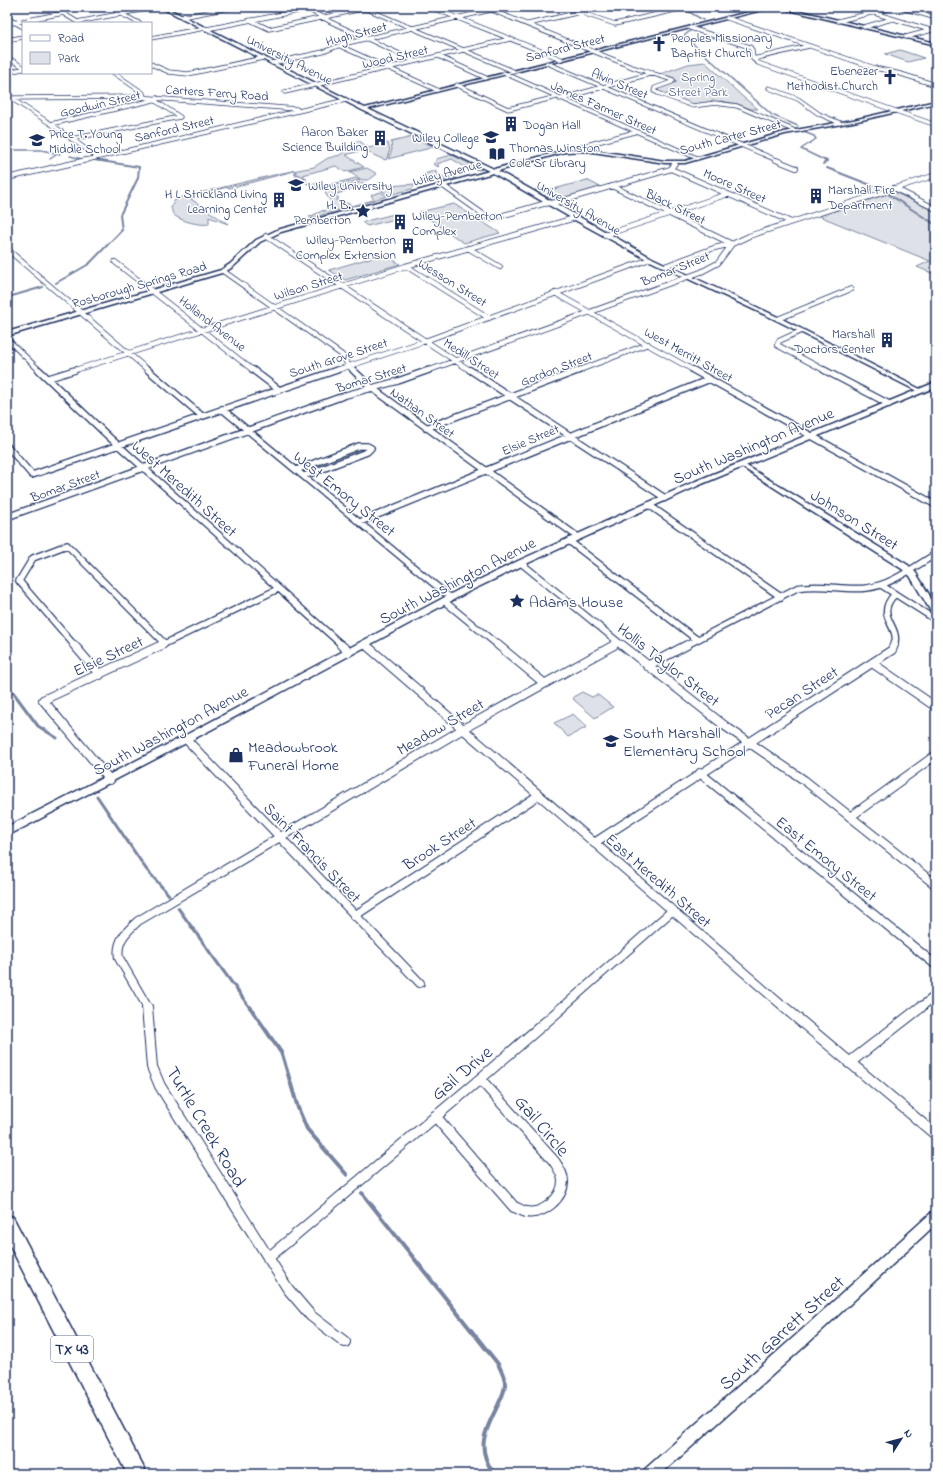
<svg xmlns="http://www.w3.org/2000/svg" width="943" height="1481" font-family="'Indie Flower',sans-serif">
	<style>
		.green { fill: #dee1e7; stroke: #7c88a2 }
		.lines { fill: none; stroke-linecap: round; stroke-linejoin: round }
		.stream-far3 { stroke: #77839f; stroke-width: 1.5 }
		.stream-far2 { stroke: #77839f; stroke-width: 2 }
		.stream-far1 { stroke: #77839f; stroke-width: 3 }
		.stream { stroke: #77839f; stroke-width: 4 }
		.minor-far4-casing { stroke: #1b2f5e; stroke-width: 5 }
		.minor-far3-casing { stroke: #1b2f5e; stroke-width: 6 }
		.minor-far2-casing { stroke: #1b2f5e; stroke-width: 8 }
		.minor-far1-casing { stroke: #1b2f5e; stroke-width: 10 }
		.minor-casing { stroke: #1b2f5e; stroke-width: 12 }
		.tertiary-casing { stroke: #1b2f5e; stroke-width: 3 }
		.secondary-casing { stroke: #1b2f5e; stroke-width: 3 }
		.primary-casing { stroke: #1b2f5e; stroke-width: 3 }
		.minor-far4 { stroke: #fff; stroke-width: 3.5 }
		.minor-far3 { stroke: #fff; stroke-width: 4.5 }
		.minor-far2 { stroke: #fff; stroke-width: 5.5 }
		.minor-far1 { stroke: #fff; stroke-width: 8 }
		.minor { stroke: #fff; stroke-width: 10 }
		.tertiary { fill: #fff; fill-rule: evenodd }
		.secondary { fill: #fff; fill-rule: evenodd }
		.primary { fill: #fff; fill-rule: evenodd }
		.labels { text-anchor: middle; stroke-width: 3; stroke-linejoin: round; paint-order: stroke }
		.far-street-label { font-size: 13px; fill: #1b2f5e; stroke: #fff }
		.far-poi-label { font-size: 13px; fill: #1b2f5e; stroke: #fff; text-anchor: start }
		.far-park-label { font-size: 13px; fill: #4c5c80; stroke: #fff }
		.shield { fill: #fff; stroke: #5f6d8e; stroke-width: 1 }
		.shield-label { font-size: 15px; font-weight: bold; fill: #1b2f5e }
		.street-label { font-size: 16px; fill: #1b2f5e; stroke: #fff }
		.poi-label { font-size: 16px; fill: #1b2f5e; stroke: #fff; text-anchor: start }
		.near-street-label { font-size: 19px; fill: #1b2f5e; stroke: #fff }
	</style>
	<rect width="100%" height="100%" fill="#fff"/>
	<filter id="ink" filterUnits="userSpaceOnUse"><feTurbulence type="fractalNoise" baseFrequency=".025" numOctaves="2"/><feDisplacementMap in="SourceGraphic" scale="8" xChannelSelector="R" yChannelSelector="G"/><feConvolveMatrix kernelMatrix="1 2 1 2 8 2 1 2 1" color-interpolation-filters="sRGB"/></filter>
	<g filter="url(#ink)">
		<path class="green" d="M900 50 924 58 908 62 885 54Z
			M705 62 743 97 758 109H751L737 104 721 101 692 105 658 91 659 88 677 82 674 78 660 74 688 64Z
			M412 137 434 147 388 159 392 150 391 142Z
			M358 140 369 148 388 143 390 150 386 160C366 154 370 147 346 155L364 167 345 172 336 166 303 175 307 179 300 175 294 174 297 173 294 171 230 188 227 187 210 192 211 193 202 196 199 194 192 196 194 197 191 199 228 224 209 217V224C201 226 179 221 173 214 172 213 172 210 171 208L174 201 185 195 187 196 282 173 314 167 328 158 340 155Z
			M452 155 482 170 468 169 469 167H465L452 159 437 164 439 166 438 167 433 164 436 162V159Z
			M367 168 377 174 369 180H362L349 172Z
			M436 170 435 172 445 178 453 176 457 178 444 181 441 180 419 182 425 176V174Z
			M295 176H298L312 184 314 183 321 187 356 178 360 180 319 189 313 187Z
			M587 180 602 188 554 201 535 190 548 188 554 189Z
			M360 182 367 184 334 195 339 198 336 200 343 204 347 203 352 206 374 200 371 195 381 192 387 196 315 217H309L324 210V212L331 204V202L325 193 326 191Z
			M415 184 412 189 389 195 376 187Z
			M894 192 936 212V275L917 267 930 261 819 216Z
			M454 204 500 233 464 243 419 212Z
			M394 214 400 218 367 226 362 222Z
			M384 254 400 264 345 280 329 270Z
			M582 692 592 697 596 695H598L613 707 595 718 574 700 573 697Z
			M573 714 587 727 568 737 554 723Z"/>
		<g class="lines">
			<path class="stream-far3" d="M684 9 703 20
				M692 25 693 23
				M698 28H700
				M691 30 684 36 772 115 798 126
				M801 131 814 136 816 139 801 149 826 161
				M16 150H41L60 154
				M70 156 82 159
				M50 159 59 153
				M95 160 99 161"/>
			<path class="stream-far2" d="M823 164 827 161 824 160
				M827 168 881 189
				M888 194 936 225
				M56 283 89 264 122 230 120 215 138 178 139 167 95 160
				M7 299 12 296 43 287"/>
			<path class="stream-far1" d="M7 684 38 726 57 738
				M97 796 146 869 169 895
				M178 908 250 1008"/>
			<path class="stream" d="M250 1007 282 1054 298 1108 307 1129 347 1175
				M362 1193 498 1364C501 1370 505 1377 505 1384 505 1392 501 1398 498 1405 485 1432 475 1447 494 1474"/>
			<defs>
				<path id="minor-far4" d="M53 7 79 23
					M108 7 139 23
					M304 7 331 22 415 61
					M362 7 513 71
					M430 7 561 59
					M484 7 632 67 673 80 672 82 655 88 654 91 658 93 693 106 715 103 737 106 793 130
					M899 7 936 18
					M579 12 615 24 688 7
					M871 12 930 30
					M182 17 234 7
					M7 18 23 27
					M727 18 875 68 901 74 936 85
					M250 20 269 29 367 8
					M838 21 896 7
					M77 22 157 7
					M7 24 64 13
					M528 24 603 7
					M864 27 892 19
					M690 28 750 47 752 50 753 59 758 63 936 125
					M207 29 308 9
					M906 37 936 29
					M151 38 205 28
					M7 40 23 37
					M340 46 437 90
					M438 56 486 78
					M7 57 23 67
					M753 59 809 46
					M272 63 323 52 343 44 491 10
					M547 63 779 161
					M151 64 169 72 188 74 263 58
					M7 72 23 69
					M114 73 143 93 144 97
					M504 73 697 158
					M457 85 508 109 557 97
					M769 88 798 99 819 114 840 123
					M285 92 510 39
					M7 98 138 97 297 109
					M157 98 154 100 180 117
					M12 99 51 124 97 157
					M560 99 653 73
					M51 124 154 100
					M71 139 180 117
					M577 150 579 147 635 132
					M82 161 346 100"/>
				<path id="minor-far3" d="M776 160 796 168
					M671 169 791 222
					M7 178 87 160
					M442 185 490 219 543 204 558 202 671 169 675 163
					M612 186 732 244
					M894 188 936 209
					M605 235 728 194
					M266 236 471 371
					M468 248 500 267
					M7 249 149 371
					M115 262 254 371
					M406 266 489 318
					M665 266 714 248 732 244 749 236 936 175
					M223 271 342 355 348 365 354 371
					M555 293 695 371
					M778 319 851 289
					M801 331 779 341 777 345 826 371
					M7 339 40 371
					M72 371 406 266 575 218
					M334 371 425 341 650 259
					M427 371 701 272 718 263 732 244
					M577 371 648 344"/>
				<path id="minor-far2" d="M39 370 109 437 343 646
					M148 370 202 416
					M253 370 278 389
					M353 370 372 388 578 537
					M470 370 665 498
					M693 370 936 505
					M824 370 889 404
					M49 378 75 370
					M222 409 451 598
					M426 428 580 370
					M7 446 32 475 337 370
					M296 470 359 446H367L371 448 367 452 304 476
					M649 505 781 597
					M7 517 346 395 398 381 429 370
					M360 522 710 379
					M569 541 696 639
					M521 563 623 646
					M881 585 936 620
					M444 601 499 646
					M365 644 368 646
					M75 646 19 581 33 558 67 545 165 644
					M160 646 278 589
					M612 646 618 643
					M685 646 797 588C821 583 844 591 867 588 892 585 915 566 936 554
					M894 646C902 626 873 617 895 594"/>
				<path id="minor-far1" d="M74 645 100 675
					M341 645 349 652
					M366 645 785 1008
					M498 645 544 683
					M622 645 725 726 804 780 936 885
					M872 663 936 707
					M647 666 687 645
					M186 739 420 983
					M700 773 936 965
					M110 780 43 700 162 645
					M850 817 936 755
					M594 843 892 650 894 645
					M354 916 539 795
					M148 1008 119 958C116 941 126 932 138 921L463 729 614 645
					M562 1008 673 910
					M920 1008 936 995"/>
				<path id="minor" d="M147 1007 152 1067 160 1086 288 1289 311 1316 345 1342
					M784 1007 936 1135
					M849 1063 921 1007
					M435 1116 514 1207C518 1208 522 1211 526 1212 543 1215 563 1198 563 1181 563 1174 558 1167 554 1161L480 1079
					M268 1258 480 1079 563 1007"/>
				<path id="tertiary" d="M160 7H165L365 108 768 7H774L368 109 494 169 565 150 586 149 665 161H685L784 132 853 120 936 101V103L853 122 785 134 685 163H665L586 151 565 152 498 171 652 258 780 318 924 391 919 392 776 320 648 260 573 219 493 173 281 232 260 242 234 266 225 272 7 336V332L221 270 230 264 256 240 277 230 489 171 362 110Z
					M742 463 908 565 916 573 936 606V616L933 615 910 576 902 569 740 466V464Z
					M936 1210V1224L805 1346 661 1474H643L645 1469 795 1336 932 1212Z"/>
				<path id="secondary" d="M776 7H783L936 43V45Z
					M936 382V387L702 484 526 564 468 592 190 741 7 836V827L182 737 462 588 520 560 696 481Z"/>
				<path id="primary" d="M7 1215 13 1217 147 1474H127L7 1240Z"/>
			</defs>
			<use href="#minor-far4" class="minor-far4-casing"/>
			<use href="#minor-far3" class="minor-far3-casing"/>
			<use href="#minor-far2" class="minor-far2-casing"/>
			<use href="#minor-far1" class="minor-far1-casing"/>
			<use href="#minor" class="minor-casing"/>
			<use href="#tertiary" class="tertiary-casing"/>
			<use href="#secondary" class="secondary-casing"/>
			<use href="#primary" class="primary-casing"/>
			<use href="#minor-far4" class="minor-far4"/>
			<use href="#minor-far3" class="minor-far3"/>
			<use href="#minor-far2" class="minor-far2"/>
			<use href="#minor-far1" class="minor-far1"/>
			<use href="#minor" class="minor"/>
			<use href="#tertiary" class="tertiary"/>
			<use href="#secondary" class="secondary"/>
			<use href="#primary" class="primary"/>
		</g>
	</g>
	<defs>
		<symbol id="church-bare" viewBox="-9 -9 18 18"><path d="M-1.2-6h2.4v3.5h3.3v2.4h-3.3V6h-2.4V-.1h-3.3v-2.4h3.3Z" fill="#1b2f5e" stroke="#fff" stroke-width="2.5" paint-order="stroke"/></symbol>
		<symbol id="building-bare" viewBox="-9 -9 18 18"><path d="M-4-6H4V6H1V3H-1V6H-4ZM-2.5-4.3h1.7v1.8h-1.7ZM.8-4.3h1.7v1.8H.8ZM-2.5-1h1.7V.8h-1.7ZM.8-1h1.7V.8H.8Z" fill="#1b2f5e" stroke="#fff" stroke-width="2.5" paint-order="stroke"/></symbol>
		<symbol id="school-bare" viewBox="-9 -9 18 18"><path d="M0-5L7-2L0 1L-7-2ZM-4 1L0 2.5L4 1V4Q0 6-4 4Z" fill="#1b2f5e" stroke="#fff" stroke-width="2.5" paint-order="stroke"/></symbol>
		<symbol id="library-bare" viewBox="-9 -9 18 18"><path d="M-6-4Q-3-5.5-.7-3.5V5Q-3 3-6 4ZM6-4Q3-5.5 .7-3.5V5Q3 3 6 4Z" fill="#1b2f5e" stroke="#fff" stroke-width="2.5" paint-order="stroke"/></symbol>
		<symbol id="university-bare" viewBox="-9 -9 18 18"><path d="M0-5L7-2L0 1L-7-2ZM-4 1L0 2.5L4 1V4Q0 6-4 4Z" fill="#1b2f5e" stroke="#fff" stroke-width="2.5" paint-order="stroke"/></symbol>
		<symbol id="sight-bare" viewBox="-9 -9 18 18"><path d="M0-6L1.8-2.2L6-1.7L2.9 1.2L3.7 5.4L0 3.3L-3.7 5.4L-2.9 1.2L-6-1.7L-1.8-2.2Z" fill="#1b2f5e" stroke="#fff" stroke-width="2.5" paint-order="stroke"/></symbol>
		<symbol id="shop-bare" viewBox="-9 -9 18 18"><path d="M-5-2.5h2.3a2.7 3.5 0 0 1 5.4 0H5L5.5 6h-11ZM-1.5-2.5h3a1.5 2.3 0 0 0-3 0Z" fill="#1b2f5e" stroke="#fff" stroke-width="2.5" paint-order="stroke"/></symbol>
	</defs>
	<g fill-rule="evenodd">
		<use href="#church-bare" x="648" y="33" width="22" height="22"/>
		<use href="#church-bare" x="879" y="66" width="22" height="22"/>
		<use href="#building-bare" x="500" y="113" width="22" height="22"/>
		<use href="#school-bare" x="480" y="126" width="22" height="22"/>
		<use href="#building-bare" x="369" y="127" width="22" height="22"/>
		<use href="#school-bare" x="26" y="129" width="22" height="22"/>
		<use href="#library-bare" x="486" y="143" width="22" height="22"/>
		<use href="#university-bare" x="285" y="174" width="22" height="22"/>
		<use href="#building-bare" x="805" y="185" width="22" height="22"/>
		<use href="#building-bare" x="268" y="189" width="22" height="22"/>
		<use href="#sight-bare" x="352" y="200" width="22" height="22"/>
		<use href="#building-bare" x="389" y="211" width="22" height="22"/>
		<use href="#building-bare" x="397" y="235" width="22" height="22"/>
		<use href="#building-bare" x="876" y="329" width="22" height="22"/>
		<use href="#sight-bare" x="506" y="590" width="22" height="22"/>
		<use href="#school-bare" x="600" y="730" width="22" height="22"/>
		<use href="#shop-bare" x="225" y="744" width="22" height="22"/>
	</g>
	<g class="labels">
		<g class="far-street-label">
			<text transform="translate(356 33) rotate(-15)" y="5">Hugh Street</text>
			<text transform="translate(565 47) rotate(-14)" y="5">Sanford Street</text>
			<text transform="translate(395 56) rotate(-13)" y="5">Wood Street</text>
			<text transform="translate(290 59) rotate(27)" y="5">University Avenue</text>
			<text transform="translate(620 83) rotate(23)" y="5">Alvin Street</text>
			<text transform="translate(217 92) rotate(4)" y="5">Carters Ferry Road</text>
			<text transform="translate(100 103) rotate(-13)" y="5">Goodwin Street</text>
			<text transform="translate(604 107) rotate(24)" y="5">James Farmer Street</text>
			<text transform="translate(174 128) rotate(-13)" y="5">Sanford Street</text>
			<text transform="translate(730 136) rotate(-15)" y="5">South Carter Street</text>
			<text transform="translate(447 172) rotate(-15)" y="5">Wiley Avenue</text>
			<text transform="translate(735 185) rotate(24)" y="5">Moore Street</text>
			<text transform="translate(676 206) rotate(26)" y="5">Black Street</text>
			<text transform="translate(579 207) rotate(30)" y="5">University Avenue</text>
			<text transform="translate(675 268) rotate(-22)" y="5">Bomar Street</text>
			<text transform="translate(453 282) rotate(32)" y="5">Wesson Street</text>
			<text transform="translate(139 284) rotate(-16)" y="5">Rosborough Springs Road</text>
			<text transform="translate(308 285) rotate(-17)" y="5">Wilson Street</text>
			<text transform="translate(213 323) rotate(38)" y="5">Holland Avenue</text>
			<text transform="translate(689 354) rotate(29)" y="5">West Merritt Street</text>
			<text transform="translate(338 357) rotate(-18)" y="5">South Grove Street</text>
			<text transform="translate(472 358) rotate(33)" y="5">Medill Street</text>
			<text transform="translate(556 368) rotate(-21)" y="5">Gordon Street</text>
			<text transform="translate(371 377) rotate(-17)" y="5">Bomar Street</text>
			<text transform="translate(423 412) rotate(36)" y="5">Nathan Street</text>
			<text transform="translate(530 439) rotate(-23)" y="5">Elsie Street</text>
			<text transform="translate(65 485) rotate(-20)" y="5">Bomar Street</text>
		</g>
		<g class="far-poi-label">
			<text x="671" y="42">Peoples Missionary<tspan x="671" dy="15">Baptist Church</tspan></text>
			<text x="878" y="75" text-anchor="end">Ebenezer<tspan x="878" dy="15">Methodist Church</tspan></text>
			<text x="523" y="129">Dogan Hall</text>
			<text x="368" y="136" text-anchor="end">Aaron Baker<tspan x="368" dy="15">Science Building</tspan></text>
			<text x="49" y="138">Price T. Young<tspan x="49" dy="15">Middle School</tspan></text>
			<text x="479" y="142" text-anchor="end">Wiley College</text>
			<text x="509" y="152">Thomas Winston<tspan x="509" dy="15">Cole Sr Library</tspan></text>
			<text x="308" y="190">Wiley University</text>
			<text x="828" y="194">Marshall Fire<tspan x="828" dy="15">Department</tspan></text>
			<text x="267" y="198" text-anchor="end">H L Strickland Living<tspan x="267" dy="15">Learning Center</tspan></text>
			<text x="351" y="209" text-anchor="end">H. B.<tspan x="351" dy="15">Pemberton</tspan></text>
			<text x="412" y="220">Wiley-Pemberton<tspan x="412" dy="15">Complex</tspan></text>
			<text x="396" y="244" text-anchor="end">Wiley-Pemberton<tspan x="396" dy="15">Complex Extension</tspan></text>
			<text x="875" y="338" text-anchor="end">Marshall<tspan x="875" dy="15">Doctors Center</tspan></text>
		</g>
		<g class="far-park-label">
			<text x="698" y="81">Spring<tspan x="698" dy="15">Street Park</tspan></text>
		</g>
		<rect class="shield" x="51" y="1336" width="42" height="26" rx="3"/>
		<g class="shield-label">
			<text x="72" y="1354">TX 43</text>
		</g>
		<g class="street-label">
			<text transform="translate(753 445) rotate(-23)" y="6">South Washington Avenue</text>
			<text transform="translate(185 488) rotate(42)" y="6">West Meredith Street</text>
			<text transform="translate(345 493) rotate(39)" y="6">West Emory Street</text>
			<text transform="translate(855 519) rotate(32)" y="6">Johnson Street</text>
			<text transform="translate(457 580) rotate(-27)" y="6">South Washington Avenue</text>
			<text transform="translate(108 655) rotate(-25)" y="6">Elsie Street</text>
			<text transform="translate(669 664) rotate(38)" y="6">Hollis Taylor Street</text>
			<text transform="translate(801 692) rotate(-33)" y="6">Pecan Street</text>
			<text transform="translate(440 726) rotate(-30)" y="6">Meadow Street</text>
			<text transform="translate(170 730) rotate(-28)" y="6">South Washington Avenue</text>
			<text transform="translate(439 843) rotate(-33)" y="6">Brook Street</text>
			<text transform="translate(313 852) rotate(46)" y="6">Saint Francis Street</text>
			<text transform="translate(827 858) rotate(39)" y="6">East Emory Street</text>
			<text transform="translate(659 880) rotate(41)" y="6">East Meredith Street</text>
		</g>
		<g class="poi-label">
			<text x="529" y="607">Adams House</text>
			<text x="623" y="738">South Marshall<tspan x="623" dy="18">Elementary School</tspan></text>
			<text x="248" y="752">Meadowbrook<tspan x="248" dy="18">Funeral Home</tspan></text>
		</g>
		<g class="near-street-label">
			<text transform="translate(461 1072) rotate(-40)" y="7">Gail Drive</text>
			<text transform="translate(543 1125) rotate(50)" y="7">Gail Circle</text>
			<text transform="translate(207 1126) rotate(59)" y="7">Turtle Creek Road</text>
			<text transform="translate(781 1332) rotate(-42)" y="7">South Garrett Street</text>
		</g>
	</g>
	<rect width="943" height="1481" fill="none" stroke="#fff" stroke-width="24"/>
	<rect x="12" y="12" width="919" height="1457" fill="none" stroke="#1b2f5e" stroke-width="1.5" filter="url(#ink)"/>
	<rect x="22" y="22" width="130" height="52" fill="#ffffff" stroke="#a4acbf"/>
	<rect x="30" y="35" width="20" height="6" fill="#ffffff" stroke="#a4acbf"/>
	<text x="58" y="42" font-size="12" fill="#1b2f5e">Road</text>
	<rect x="30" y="52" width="20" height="12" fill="#dee1e7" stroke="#a4acbf"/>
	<text x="58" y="62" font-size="12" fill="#1b2f5e">Park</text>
	<g transform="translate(901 1439) rotate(54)" stroke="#ffffff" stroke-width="3" paint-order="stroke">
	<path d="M0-3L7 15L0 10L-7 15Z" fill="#1b2f5e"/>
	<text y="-6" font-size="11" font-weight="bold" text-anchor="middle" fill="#1b2f5e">N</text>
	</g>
</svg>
